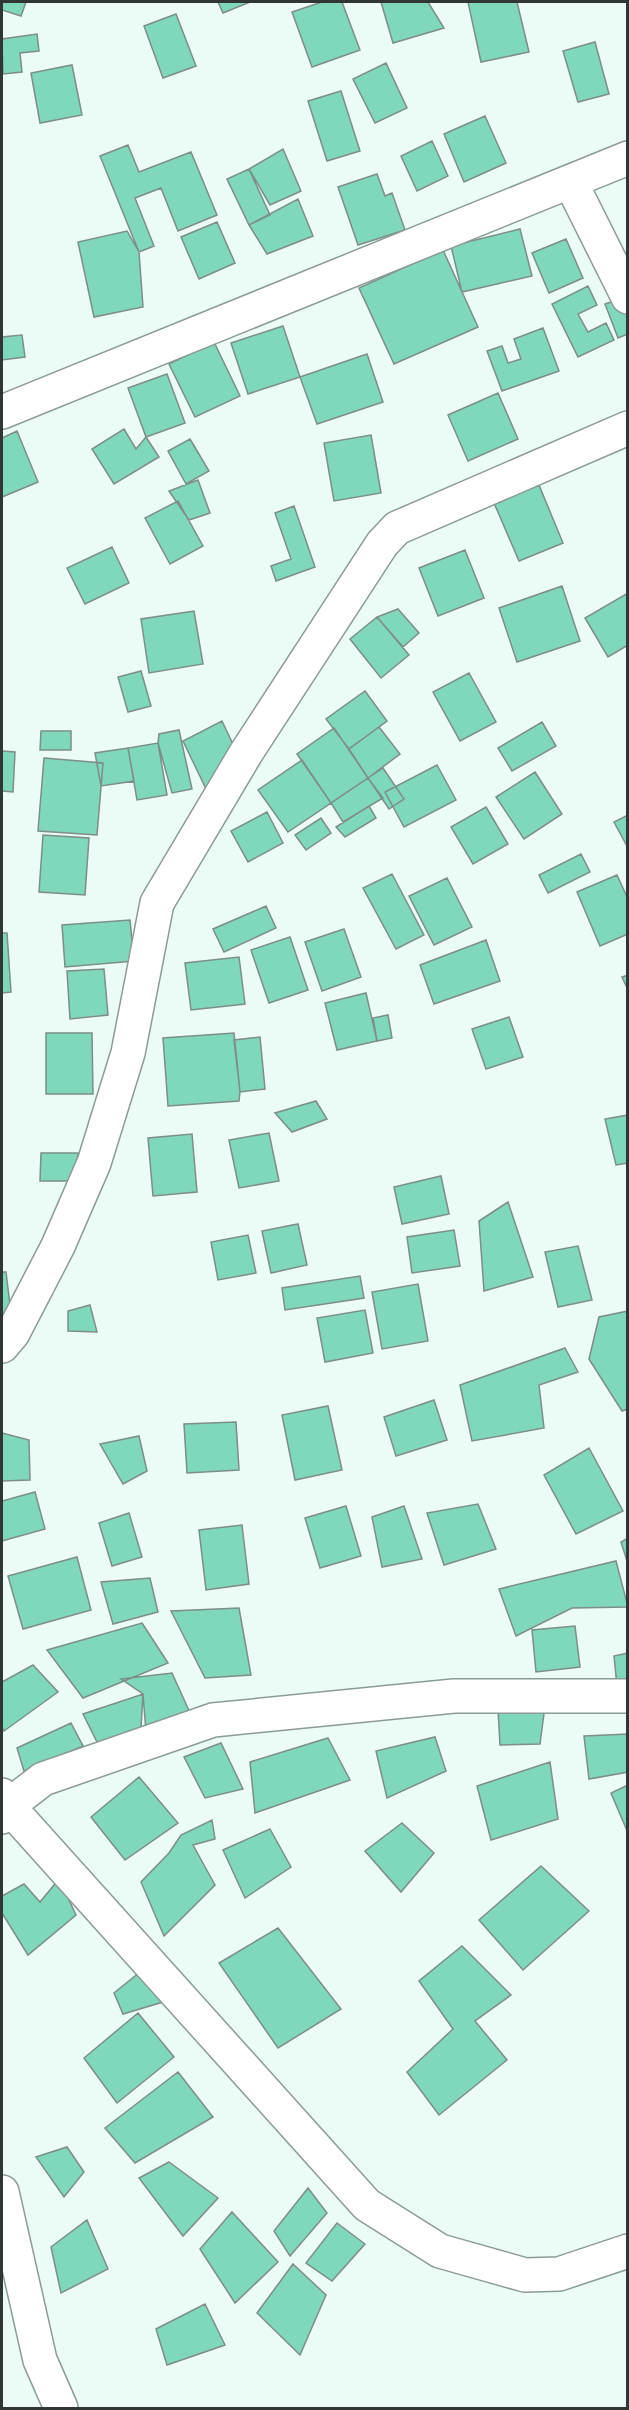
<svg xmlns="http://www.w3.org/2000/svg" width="629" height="2410" font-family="'IBM Plex Serif',serif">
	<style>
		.building { fill: #7fd8bc; stroke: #7d8d87; stroke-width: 1.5 }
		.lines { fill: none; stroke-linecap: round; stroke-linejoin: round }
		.street-casing { stroke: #8b9b95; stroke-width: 36 }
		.street { stroke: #fff; stroke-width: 33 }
	</style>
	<rect width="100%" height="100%" fill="#ebfcf6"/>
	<path class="building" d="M2 2H26L21 16 2 10Z
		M218 2H250L223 13Z
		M322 2H342L360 50 312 67 292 12Z
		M381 2H428L444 28 393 43Z
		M468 2H517L529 52 481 62Z
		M176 14 196 66 163 78 144 26Z
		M37 34 39 51 20 53 22 72 3 74 2 39Z
		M595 42 609 94 578 102 563 51Z
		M386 63 407 108 375 123 353 79Z
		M72 65 82 115 40 123 31 73Z
		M341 91 360 151 327 161 308 101Z
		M485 116 506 163 464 182 444 134Z
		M432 141 448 176 417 191 401 156Z
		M128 145 139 172 191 152 217 215 178 231 161 188 135 198 154 246 139 252 100 156Z
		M283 149 301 191 270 205 249 169Z
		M249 169 270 215 249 225 227 179Z
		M377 174 385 196 392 193 405 230 358 245 338 187Z
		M298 199 313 236 267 254 249 225Z
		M217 222 235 263 199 279 181 237Z
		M520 229 532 276 462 292 451 246Z
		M127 231 139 252 143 307 94 317 78 242Z
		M566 239 583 278 549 293 532 253Z
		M443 250 478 327 394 364 359 288Z
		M588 286 597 305 578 314 588 332 606 323 614 340 578 357 552 304Z
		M623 298 628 311V334L618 338 605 304Z
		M283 326 300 377 248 394 231 343Z
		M543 328 559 371 502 391 487 351 502 346 508 363 521 359 514 339Z
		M22 335 25 357 2 360V337Z
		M214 342 240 396 195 417 169 364Z
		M367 354 383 402 317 424 300 377Z
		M167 374 185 423 146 437 128 388Z
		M498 393 518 439 468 461 448 415Z
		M124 429 136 449 146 437 159 457 114 484 92 449Z
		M17 431 38 482 2 497V438Z
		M371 435 381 493 334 501 324 443Z
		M190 439 209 471 186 484 168 451Z
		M198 480 210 513 189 520 169 491Z
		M539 485 563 543 519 561 494 503Z
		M178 501 203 546 170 564 145 518Z
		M294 506 315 567 276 581 271 566 291 559 275 513Z
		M112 547 129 583 85 604 67 568Z
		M465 550 484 598 438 616 419 568Z
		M562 586 580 641 517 662 499 608Z
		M628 593V645L608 657 585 618Z
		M398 609 419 633 403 647 377 617Z
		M194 611 203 664 149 673 141 619Z
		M377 617 409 655 381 678 350 639Z
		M141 671 151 706 128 712 118 677Z
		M469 673 496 722 460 741 433 692Z
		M365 691 387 721 349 749 326 719Z
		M222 721 247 774 208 793 183 741Z
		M542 722 556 746 512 771 498 748Z
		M379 727 400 754 368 778 349 749Z
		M334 728 368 778 331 803 297 754Z
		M179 730 192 789 172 793 158 743 159 734Z
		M41 731H71V750H40Z
		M158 743 167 795 137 800 128 748Z
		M128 748 134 781 101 786 95 753Z
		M2 751 15 752 13 792 2 791Z
		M44 758 103 763 97 835 38 831Z
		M302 760 331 803 288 832 258 790Z
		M437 765 456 800 404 827 385 792Z
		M383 768 404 799 389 809 368 778Z
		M535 772 562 814 524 839 496 797Z
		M368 778 383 798 343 822 331 803Z
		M369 806 376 818 345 837 336 827Z
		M486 807 508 844 473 864 451 827Z
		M267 812 283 843 248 862 231 831Z
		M628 815V848L614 822Z
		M321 818 331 833 306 850 295 835Z
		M43 835 89 838 85 895 39 892Z
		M581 854 590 872 548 893 539 875Z
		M392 874 424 935 396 949 363 888Z
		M617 875 628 899V934L600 946 577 892Z
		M447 878 472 927 434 945 409 896Z
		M266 906 276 928 224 952 213 929Z
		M130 920 134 961 65 967 62 925Z
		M344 929 361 977 322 991 305 942Z
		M2 933H7L11 992 2 993Z
		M290 937 308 990 269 1003 251 950Z
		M486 940 500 981 434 1004 420 965Z
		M239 957 245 1004 191 1010 185 963Z
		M104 969 108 1015 70 1019 67 971Z
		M628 975V990L622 977Z
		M366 993 377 1041 337 1050 325 1003Z
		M388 1015 392 1038 377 1041 373 1018Z
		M509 1017 523 1057 486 1069 472 1029Z
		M46 1033H92L93 1094H46Z
		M234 1033 240 1092 239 1101 168 1106 163 1038Z
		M260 1037 265 1089 240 1092 234 1040Z
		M316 1101 327 1119 292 1132 275 1113Z
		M628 1115V1163L616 1165 605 1119Z
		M269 1133 279 1181 239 1188 229 1140Z
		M192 1134 197 1192 153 1196 148 1138Z
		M41 1153H78V1181H40Z
		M441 1176 449 1214 402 1224 394 1187Z
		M508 1202 533 1277 484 1291 479 1221Z
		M298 1224 307 1265 271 1273 262 1231Z
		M454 1230 460 1266 412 1273 407 1237Z
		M248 1235 256 1273 218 1280 211 1242Z
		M578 1246 592 1300 558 1307 545 1252Z
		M2 1272H6L12 1321 2 1322Z
		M360 1276 364 1298 285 1310 282 1288Z
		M418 1284 428 1341 382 1349 372 1292Z
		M90 1305 97 1332 68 1331V1311Z
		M365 1310 373 1353 325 1362 317 1318Z
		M628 1311V1409L622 1411 589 1359 599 1317Z
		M565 1348 578 1372 539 1385 544 1428 472 1441 460 1385Z
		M434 1400 447 1440 396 1456 384 1417Z
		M328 1406 342 1470 295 1480 282 1415Z
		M236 1422 239 1470 187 1473 184 1424Z
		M2 1433 29 1440 30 1480 2 1481Z
		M139 1436 147 1471 123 1484 100 1444Z
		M589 1448 623 1511 576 1534 544 1475Z
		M35 1492 45 1529 2 1541V1501Z
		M478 1504 496 1549 444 1565 427 1513Z
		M346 1506 361 1556 320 1568 305 1518Z
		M404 1506 422 1559 382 1567 372 1517Z
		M129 1513 142 1557 112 1566 99 1523Z
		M242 1525 249 1584 206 1590 199 1530Z
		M628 1538V1564L621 1542Z
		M77 1557 91 1610 23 1629 8 1576Z
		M616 1561 628 1607 572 1608 516 1636 499 1589Z
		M150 1578 158 1612 113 1624 101 1582Z
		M239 1608 251 1675 205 1678 171 1611Z
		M142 1623 168 1663 83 1698 47 1650Z
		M575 1626 580 1667 536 1672 532 1630Z
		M628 1653V1684L617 1686 614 1656Z
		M33 1665 58 1692 4 1731 2 1727V1682Z
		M172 1673 191 1715 146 1732 143 1694 121 1679Z
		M143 1694 140 1745 100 1748 83 1714Z
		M545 1706 540 1744 500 1745 498 1709Z
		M71 1723 83 1746 24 1771 17 1748Z
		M628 1734V1772L589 1779 584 1736Z
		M435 1737 446 1771 387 1798 376 1751Z
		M328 1738 350 1780 255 1813 250 1762Z
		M221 1743 243 1789 205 1798 184 1757Z
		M550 1762 558 1819 491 1840 477 1786Z
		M139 1777 178 1823 125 1860 91 1817Z
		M628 1785V1833L611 1793Z
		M212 1820 215 1839 193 1845 215 1885 164 1936 141 1882 169 1853 181 1835Z
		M402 1823 434 1853 401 1892 365 1851Z
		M270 1829 291 1867 245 1898 223 1850Z
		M541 1866 589 1911 523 1970 479 1920Z
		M59 1879 76 1915 28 1955 2 1913V1896L24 1884 40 1902Z
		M278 1928 341 2009 278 2048 219 1963Z
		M462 1946 511 1995 475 2021 507 2060 439 2115 407 2072 453 2029 419 1981Z
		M140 1972 163 2002 123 2014 114 1993Z
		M138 2013 174 2057 117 2103 84 2058Z
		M178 2072 213 2117 135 2163 105 2128Z
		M67 2147 84 2172 64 2197 36 2157Z
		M169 2162 218 2198 183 2236 139 2178Z
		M308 2188 327 2213 290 2256 274 2231Z
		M232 2212 278 2262 235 2303 200 2249Z
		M87 2220 108 2269 61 2293 51 2247Z
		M337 2223 365 2244 332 2281 306 2263Z
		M293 2264 326 2295 300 2355 257 2313Z
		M205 2304 225 2345 167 2365 156 2329Z"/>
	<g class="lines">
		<defs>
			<path id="street" d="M571 183 628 297
				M2 412 628 158
				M2 1346 13 1333 58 1246 94 1163 128 1053 157 903 246 753 382 544 397 528 628 428
				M2 1795 8 1806 367 2205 440 2251 525 2275 559 2274 628 2251
				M2 1817 8 1806 43 1779 213 1720 454 1696H628
				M2 2192 40 2360 61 2408"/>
		</defs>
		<use href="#street" class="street-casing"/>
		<use href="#street" class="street"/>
	</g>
	<rect width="629" height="2410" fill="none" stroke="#2f3634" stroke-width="6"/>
</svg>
